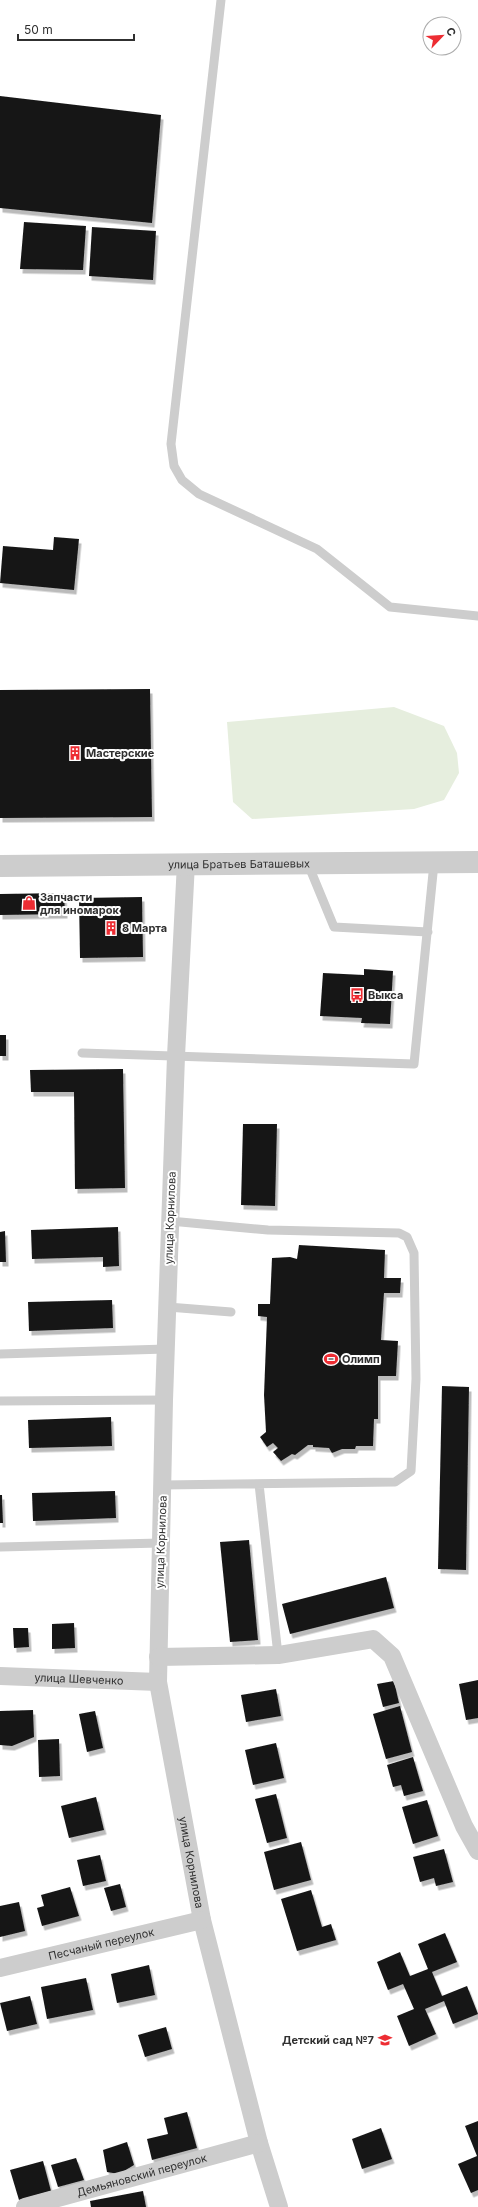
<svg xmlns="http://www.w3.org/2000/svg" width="478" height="2207" font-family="Inter,sans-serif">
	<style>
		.green { fill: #e6eede }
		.building { fill: #171717; filter: url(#shadow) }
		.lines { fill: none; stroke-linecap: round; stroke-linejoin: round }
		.service { stroke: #cdcdcd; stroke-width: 9 }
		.minor { stroke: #cdcdcd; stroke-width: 18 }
		.tertiary { stroke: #cdcdcd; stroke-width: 22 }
		.labels { text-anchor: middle; stroke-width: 4; stroke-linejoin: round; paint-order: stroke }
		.poi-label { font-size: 11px; font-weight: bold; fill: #303030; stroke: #fff; text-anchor: start }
		.street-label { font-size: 11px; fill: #303030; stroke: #fff }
	</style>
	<defs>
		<filter id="shadow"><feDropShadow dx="2.5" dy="4.5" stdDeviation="0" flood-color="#0004"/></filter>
	</defs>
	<rect width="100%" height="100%" fill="#fff"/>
	<path class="green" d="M394 707 444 726 457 753 459 773 444 800 414 809 252 819 233 802 227 722Z"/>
	<path class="building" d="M0 96 161 115 152 223 0 208Z
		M24 222 86 226 83 270 20 269Z
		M92 227 156 231 153 280 89 276Z
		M54 537 79 539 74 590 0 583 3 546 53 550Z
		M150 689 152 817 0 818V690Z
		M64 893 65 914 0 915V894Z
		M142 897 143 957 80 958 79 898Z
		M364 969 393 971 390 1024 361 1023 362 1018 320 1016 323 973 364 975Z
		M0 1035H6V1056H0Z
		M123 1069 125 1188 75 1189 74 1092H31L30 1070Z
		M243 1124H277L275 1206 241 1205Z
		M118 1227 119 1266 103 1267V1257L32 1259 31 1230Z
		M5 1231 6 1262H0V1232Z
		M299 1245 385 1250 384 1278H401L400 1293H384L381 1340 398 1341 396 1376H378V1419H374L373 1446H356L355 1449H342L332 1453 329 1448 313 1447V1445H308L295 1455 292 1454 281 1461 273 1452 278 1448 273 1443 267 1447 260 1437 266 1432 264 1395 267 1317 258 1316V1304H270L272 1258 290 1257 297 1259Z
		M112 1300 113 1328 29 1331 28 1302Z
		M442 1386 469 1387 466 1570 438 1569Z
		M111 1417 112 1446 29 1448 28 1420Z
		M115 1491 116 1518 33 1521 32 1493Z
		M0 1495H2L3 1523H0Z
		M249 1540 258 1640 230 1642 220 1542Z
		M386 1577 394 1608 290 1634 282 1604Z
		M74 1623 75 1648 52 1649V1624Z
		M13 1628H28L29 1647 14 1648Z
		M478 1680V1718L466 1720 459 1684Z
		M394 1681 399 1703 383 1707 377 1684Z
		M276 1689 281 1716 246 1722 241 1695Z
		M400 1706 412 1752 386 1759 373 1714Z
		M33 1710 34 1737 12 1746 0 1745V1711Z
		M95 1711 103 1748 87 1752 79 1714Z
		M59 1739 60 1776 39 1777 38 1740Z
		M276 1743 284 1778 253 1785 245 1750Z
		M413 1757 423 1791 404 1796 401 1785 393 1787 387 1765Z
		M276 1794 287 1838 267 1843 255 1799Z
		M96 1797 104 1830 69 1838 61 1806Z
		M427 1800 438 1836 413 1844 402 1807Z
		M301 1842 311 1880 274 1890 264 1852Z
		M444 1849 453 1882 436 1886 434 1878 420 1882 413 1857Z
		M100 1855 106 1881 83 1886 77 1860Z
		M120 1884 126 1907 111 1911 104 1888Z
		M70 1887 79 1916 42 1926 37 1908 44 1906 41 1895Z
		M311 1890 322 1927 331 1924 336 1940 297 1951 281 1899Z
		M19 1902 25 1931 0 1937V1906Z
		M445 1933 457 1962 432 1972 442 1996 467 1986 478 2014 453 2024 444 2001 425 2009 436 2034 409 2046 397 2016 414 2009 403 1984 388 1990 377 1962 400 1952 410 1976 428 1969 418 1944Z
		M149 1965 155 1995 117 2003 111 1974Z
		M86 1978 93 2010 47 2019 41 1987Z
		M30 1996 37 2024 7 2031 0 2003Z
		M166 2027 172 2049 145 2057 138 2035Z
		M187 2112 197 2148 152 2160 147 2139 168 2134 164 2118Z
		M478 2121V2190L471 2193 458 2164 477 2156 465 2126Z
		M381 2128 392 2159 362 2169 352 2139Z
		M127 2142 134 2165 119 2174 107 2172 103 2150Z
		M76 2158 84 2180 58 2187 51 2165Z
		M43 2161 51 2191 19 2200 10 2170Z
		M143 2191 146 2207H91L90 2201Z"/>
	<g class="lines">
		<path class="service" d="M221 0 171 444 174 466 182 480 199 494 317 549 390 607 478 616
			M308 864 334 927 428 932
			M82 1053 414 1064 434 863
			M168 1307 231 1312
			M0 1354 166 1349
			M0 1401 164 1400
			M259 1484 278 1655
			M163 1485 395 1482 411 1471 416 1379 414 1253 407 1237 399 1233 268 1230 170 1221
			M0 1547 160 1543"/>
		<g class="minor">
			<path id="s1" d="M186 863 176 1056 164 1400 158 1682 202 1920 259 2143 279 2207"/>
			<path d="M158 1657 278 1655 373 1639 392 1656 464 1826 478 1851"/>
			<path id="s2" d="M0 1676 158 1682"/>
			<path id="s3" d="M0 1968 202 1920"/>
			<path id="s4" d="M25 2207 259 2143"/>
		</g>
		<path class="tertiary" id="s5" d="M0 866 478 862"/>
	</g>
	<defs>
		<symbol id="building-bare" viewBox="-9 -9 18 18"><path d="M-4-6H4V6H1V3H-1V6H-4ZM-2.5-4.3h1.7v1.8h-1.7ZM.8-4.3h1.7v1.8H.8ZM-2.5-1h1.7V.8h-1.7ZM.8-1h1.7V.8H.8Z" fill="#ed2d33" stroke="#fff" stroke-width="2.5" paint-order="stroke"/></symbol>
		<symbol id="shop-bare" viewBox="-9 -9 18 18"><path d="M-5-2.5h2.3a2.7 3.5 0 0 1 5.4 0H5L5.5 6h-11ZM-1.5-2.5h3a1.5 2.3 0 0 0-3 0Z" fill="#ed2d33" stroke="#fff" stroke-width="2.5" paint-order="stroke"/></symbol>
		<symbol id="bus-bare" viewBox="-9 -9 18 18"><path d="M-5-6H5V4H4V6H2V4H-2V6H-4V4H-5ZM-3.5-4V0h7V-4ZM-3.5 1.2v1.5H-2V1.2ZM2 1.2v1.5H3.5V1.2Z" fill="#ed2d33" stroke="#fff" stroke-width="2.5" paint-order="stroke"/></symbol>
		<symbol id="stadium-bare" viewBox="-9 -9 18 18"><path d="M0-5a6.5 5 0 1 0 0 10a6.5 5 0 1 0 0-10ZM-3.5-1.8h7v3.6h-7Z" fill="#ed2d33" stroke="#fff" stroke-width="2.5" paint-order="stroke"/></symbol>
		<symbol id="school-bare" viewBox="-9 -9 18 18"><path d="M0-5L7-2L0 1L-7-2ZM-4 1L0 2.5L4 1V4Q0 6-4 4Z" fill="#ed2d33" stroke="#fff" stroke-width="2.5" paint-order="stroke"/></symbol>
	</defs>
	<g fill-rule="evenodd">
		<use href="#building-bare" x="65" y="743" width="20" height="20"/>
		<use href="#shop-bare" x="19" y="893" width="20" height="20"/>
		<use href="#building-bare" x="101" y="918" width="20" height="20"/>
		<use href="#bus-bare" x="347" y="985" width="20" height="20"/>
		<use href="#stadium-bare" x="321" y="1349" width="20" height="20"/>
		<use href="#school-bare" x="375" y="2030" width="20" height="20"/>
	</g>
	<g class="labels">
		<g class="poi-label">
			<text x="86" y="757">Мастерские</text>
			<text x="40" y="901">Запчасти<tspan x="40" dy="13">для иномарок</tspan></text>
			<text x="122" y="932">8 Марта</text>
			<text x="368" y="999">Выкса</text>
			<text x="342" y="1363">Олимп</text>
			<text x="374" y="2044" text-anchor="end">Детский сад №7</text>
		</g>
		<g class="street-label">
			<text dy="4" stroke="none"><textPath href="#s5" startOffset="239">улица Братьев Баташевых</textPath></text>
			<text transform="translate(170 1218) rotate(-88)" y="4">улица Корнилова</text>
			<text transform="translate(161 1542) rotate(-88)" y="4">улица Корнилова</text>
			<text dy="4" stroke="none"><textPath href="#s2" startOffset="79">улица Шевченко</textPath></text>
			<text dy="4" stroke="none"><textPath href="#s1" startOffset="1003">улица Корнилова</textPath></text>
			<text dy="4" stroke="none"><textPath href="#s3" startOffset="104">Песчаный переулок</textPath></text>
			<text dy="4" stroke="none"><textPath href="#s4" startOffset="121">Демьяновский переулок</textPath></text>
		</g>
	</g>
	<g transform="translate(442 36) rotate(65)"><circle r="19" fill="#ffffff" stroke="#acacac"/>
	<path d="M0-3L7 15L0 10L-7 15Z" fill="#ed2d33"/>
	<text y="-6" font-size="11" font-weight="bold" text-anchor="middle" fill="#303030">С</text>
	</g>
	<path d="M18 34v6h116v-6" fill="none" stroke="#303030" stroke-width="2"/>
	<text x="24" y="34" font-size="12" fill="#303030" stroke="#ffffff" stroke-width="3" paint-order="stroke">50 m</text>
</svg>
